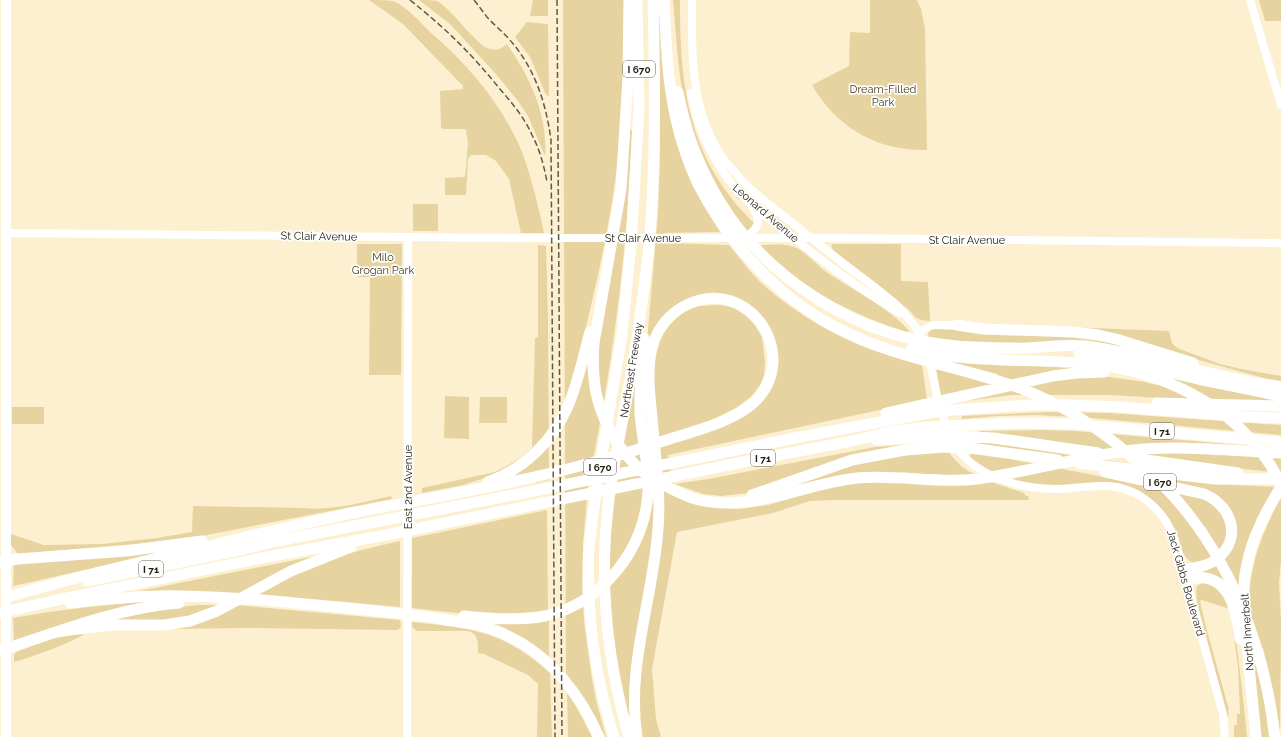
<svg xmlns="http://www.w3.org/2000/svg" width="1281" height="737" font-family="Raleway,sans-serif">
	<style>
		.green { fill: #e7d39f }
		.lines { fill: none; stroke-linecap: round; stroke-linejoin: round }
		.minor { stroke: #fff; stroke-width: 8 }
		.major { stroke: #fff; stroke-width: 10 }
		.highway { stroke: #fff; stroke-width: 11 }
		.rail { stroke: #605948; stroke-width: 1.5; stroke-dasharray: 6 3; stroke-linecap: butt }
		.labels { text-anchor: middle; stroke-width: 3.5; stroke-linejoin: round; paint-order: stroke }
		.shield { fill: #fefefe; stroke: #636058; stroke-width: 1 }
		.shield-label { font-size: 10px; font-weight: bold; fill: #211d11 }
		.park-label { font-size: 11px; fill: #473b1b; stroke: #fefefe }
		.street-label { font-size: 11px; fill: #211d11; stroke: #fefefe }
	</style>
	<rect width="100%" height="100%" fill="#fcf0d0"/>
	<path class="green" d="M369 0C376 0 387 0 393 1 406 6 420 22 430 32 470 66 507 110 525 160 533 184 539 209 544 233H521L509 179 496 161 486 155H471L468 159 466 195H445V178L465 177 468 144 466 130 464 129H444L441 128 440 91 463 89V86L403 24Z
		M419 0C424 0 433 0 437 1 453 10 476 46 490 49 497 51 502 48 507 44 530 77 548 115 545 156L528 116 518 101 495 73 450 24Z
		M533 0H548V16H530Z
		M563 0H624C623 49 624 99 619 148 612 220 595 290 578 360L587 365 590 391 600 423 588 487 583 544 582 586 584 621 591 673 596 700 606 737H602L579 692 566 674Z
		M673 0H680C680 76 685 142 736 204 742 211 748 217 755 224L748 232C716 192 694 144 683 94 677 63 676 31 673 0Z
		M870 0H917L921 9 925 28 927 150C877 151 837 128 812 85L849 66 850 32 870 33Z
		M1259 0H1281V21H1265Z
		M658 15H661L676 140 685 168 693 187 720 232 665 233V243L729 245C739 257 749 271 760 282 791 311 840 340 881 353 894 357 908 360 922 364L927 400 668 455 673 483 675 484 714 478 875 447 933 443 902 447 749 493 721 496 703 494 669 482 695 504 711 507 740 509 768 505 834 486 852 483 982 479 1024 493 1026 496H1028L1029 500H833L810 501 773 513 677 532 652 669 656 719 661 737H641L637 691 659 560 654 382 655 351 664 331 675 319 686 310 697 306 721 305 734 308 745 315 755 325 762 337 765 362 764 375 760 385 752 396 737 407 707 423 742 416 776 365 753 310 698 296 649 343 647 342 658 213 660 158Z
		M527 22 548 24 549 96 546 95 530 57 515 37Z
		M630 130H632C629 221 619 311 604 401L599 386 597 346Z
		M413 204H438V231H413Z
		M357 244H402L401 375H369L370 277H357Z
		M834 244H901V281L928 282 930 321 921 320 916 318 909 310 886 291 833 250 831 245Z
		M538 245 546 246 548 319 549 480 535 483 534 473 516 477 497 474 463 485 422 493V488L495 472 519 459 532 448 535 338 538 337Z
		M760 245C771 245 783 243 794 247 806 251 815 264 825 271 852 290 889 307 909 331L907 332C851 314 800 289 760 245Z
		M1065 327 1169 331 1172 343 1177 348 1220 364 1241 369 1281 376V381L1264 378 1195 359Z
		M935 329 1098 338 1160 356 1022 343 961 341 929 337 928 334 930 330Z
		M950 359 1080 367 995 386 998 374 950 362Z
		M936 367 992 385 941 397Z
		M1161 373 1281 402 1190 400 1112 395H1011L966 401 1060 379 1077 377H1109L1145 382 1156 385Z
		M635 383 645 494 623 571 651 473 656 508 630 721C616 665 607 606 610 549 613 493 625 438 635 383Z
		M445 396 469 397V439L444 438Z
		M480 397H507V423H479Z
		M12 407H44V424H12Z
		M1051 412 1108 413 1281 425V435L1091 418 1038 415 997 416 962 419V416Z
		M1043 430 1076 431 1251 446 1133 454 1013 435 979 433V431Z
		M978 443H990L1174 470 1086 460 969 445 979 444Z
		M948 451C955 461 963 469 974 474V476L878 473 764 497 830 471 871 459Z
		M973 452 1146 485 1207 499 1224 515 1227 535 1221 548 1210 559 1193 563C1180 556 1179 539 1173 526 1161 500 1134 485 1106 482 1087 483 1067 487 1048 485 1019 484 991 475 969 456Z
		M1156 452 1281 457V473L1206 465 1138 455Z
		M1135 473 1214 484 1276 487C1260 511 1246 537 1241 566 1238 579 1238 592 1238 606L1200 573 1225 557 1228 508Z
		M391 496 392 499 181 540 18 554 11 545V534L44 545 102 544 157 538 192 532 193 506 304 508C333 511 363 502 391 496Z
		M1281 498V562L1279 582 1281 621 1280 737 1271 682 1263 648 1252 650C1251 638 1250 625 1249 613 1247 572 1261 533 1281 498Z
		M547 510 548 611C503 620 457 613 412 608V538Z
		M400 541V607L258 594C273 586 289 577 305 569 334 556 369 548 400 541Z
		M191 546 13 586 14 565 16 564Z
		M315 556 244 594 134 593V592Z
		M1204 582C1214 585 1223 591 1228 600 1234 612 1234 627 1236 639 1240 672 1244 704 1247 737H1234V725H1237V714H1240L1238 666 1230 609 1202 600 1200 601 1205 623 1229 710 1228 711 1229 715 1227 716 1197 602 1196 591 1197 586Z
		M144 602V603L14 642 13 618C57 610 100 605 144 602Z
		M198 605H220L216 608 171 621H97L169 608Z
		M236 605 400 620 401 627 398 630 247 628 170 629Z
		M549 619V658L490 624 491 622Z
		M412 622C472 628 504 631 550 673L552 737H537L538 684 528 675 484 654 478 653C478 643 479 634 468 631H417L412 627Z
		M90 631C66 645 41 654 14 662V655L16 652 52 639Z
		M1253 653 1264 699 1269 737H1261Z
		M567 693 577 708 592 737H568Z"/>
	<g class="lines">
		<path class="minor" d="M692 0C692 58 690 112 725 161 735 173 745 184 756 194 784 216 812 239 840 261 870 285 908 306 924 343
			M1250 0 1281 105
			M691 93C697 127 711 157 732 184 747 204 775 223 796 240 829 266 863 292 900 313
			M5 233 518 238H842L1281 243
			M743 238C758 230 763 221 752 207
			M919 332 933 325H957
			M929 358 937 396 947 430
			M955 445C975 477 1019 488 1054 489 1071 489 1089 485 1106 486 1139 487 1164 510 1175 540L1223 714 1225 737
			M407 737 408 237"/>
		<path class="major" d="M6 737V0"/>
		<path class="highway" d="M629 0 628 78 621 189 594 343C593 357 593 372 595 386 599 417 619 452 643 472 655 481 678 493 692 498 749 515 801 484 857 478 897 474 937 484 977 479 1029 472 1081 456 1134 450 1183 445 1232 451 1281 453
			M664 0C666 40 667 80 676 119 696 212 768 299 856 337 912 362 973 369 1030 392 1070 409 1107 434 1139 463 1147 470 1155 477 1162 484 1229 552 1264 644 1275 737
			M678 92C684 123 694 155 709 183 753 268 844 331 939 344 968 348 998 349 1027 348 1047 347 1066 344 1086 346 1118 350 1149 359 1180 366 1213 374 1247 382 1281 387
			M957 325 983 329 1074 332 1098 335 1116 339 1193 363
			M911 349C969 364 1033 358 1092 364 1171 373 1245 411 1281 484
			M1079 353 1109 358 1198 379 1281 396
			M1157 403 1281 406
			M886 413 1053 376 1076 373 1104 372
			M876 440 952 436 994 438 1098 453
			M1132 458 1238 473
			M1079 463 1215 479H1281
			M600 466 622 334 631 245 639 108 637 0
			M1105 472 1204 494C1231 505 1243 537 1218 558 1209 566 1195 568 1183 570
			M488 482C524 469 553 441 568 406 578 383 583 357 590 332
			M597 487C594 507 591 527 589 547 586 610 595 677 614 737
			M752 495 852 460 905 450 944 447 970 448 1058 460
			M0 562 18 559 126 551 202 541
			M1186 580C1192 579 1199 577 1205 578 1233 582 1237 618 1240 639
			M87 581 240 550 277 541 529 492 795 438 939 411 1031 405H1071L1120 407 1248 417 1281 418
			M11 596C78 576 146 561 214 545 261 533 309 522 357 512 444 495 531 481 616 456 637 450 656 443 676 437 716 424 771 412 773 361 773 347 768 333 760 322 727 279 664 299 652 348 646 371 650 395 652 418 655 455 661 492 658 529 653 599 626 667 637 737
			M70 603C107 599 145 595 182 596 243 597 305 604 366 610 393 613 420 615 447 620 468 623 489 626 508 636 550 656 580 694 599 737
			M1244 605C1241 563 1259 521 1281 487
			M0 613 71 597 267 557 391 534 753 460 852 441 894 431 928 427 1010 423 1073 424 1281 442
			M464 616C491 619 519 621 545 616 603 603 645 549 648 491 649 465 642 439 640 413 639 388 642 363 644 338
			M1245 626 1256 737
			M61 631 112 625H164L190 621 217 611 291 571 351 547
			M0 650 5 649C63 630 118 608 179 603
			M629 737C607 661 599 583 608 504 616 446 630 389 638 331 643 295 649 257 651 220 656 147 655 73 653 0"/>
		<path class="rail" d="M410 0C445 28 471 53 499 88 512 103 524 117 532 135 540 150 544 166 547 182
			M474 0C479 6 483 12 487 17 494 25 502 31 509 39 535 68 546 103 551 140L555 737
			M557 0 562 737"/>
	</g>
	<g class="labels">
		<g class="shield">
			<rect x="623" y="61" width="32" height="16" rx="3"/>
			<rect x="1150" y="423" width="24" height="16" rx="3"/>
			<rect x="751" y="450" width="24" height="16" rx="3"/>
			<rect x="584" y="459" width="32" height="16" rx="3"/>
			<rect x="1144" y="474" width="32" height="16" rx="3"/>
			<rect x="139" y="561" width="24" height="16" rx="3"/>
		</g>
		<g class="shield-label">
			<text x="639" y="73">I 670</text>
			<text x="1162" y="435">I 71</text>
			<text x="763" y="462">I 71</text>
			<text x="600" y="471">I 670</text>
			<text x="1160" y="486">I 670</text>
			<text x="151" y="573">I 71</text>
		</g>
		<g class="park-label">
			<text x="883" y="93">Dream-Filled<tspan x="883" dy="13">Park</tspan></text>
			<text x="383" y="261">Milo<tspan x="383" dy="13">Grogan Park</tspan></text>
		</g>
		<g class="street-label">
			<text transform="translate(766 213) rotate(41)" y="4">Leonard Avenue</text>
			<text transform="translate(319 236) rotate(1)" y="4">St Clair Avenue</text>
			<text x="643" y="242">St Clair Avenue</text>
			<text x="967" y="244">St Clair Avenue</text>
			<text transform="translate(631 370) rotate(-81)" y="4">Northeast Freeway</text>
			<text transform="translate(408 487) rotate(-90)" y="4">East 2nd Avenue</text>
			<text transform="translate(1186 583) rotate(74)" y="4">Jack Gibbs Boulevard</text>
			<text transform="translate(1247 632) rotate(-94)" y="4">North Innerbelt</text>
		</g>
	</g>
</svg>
